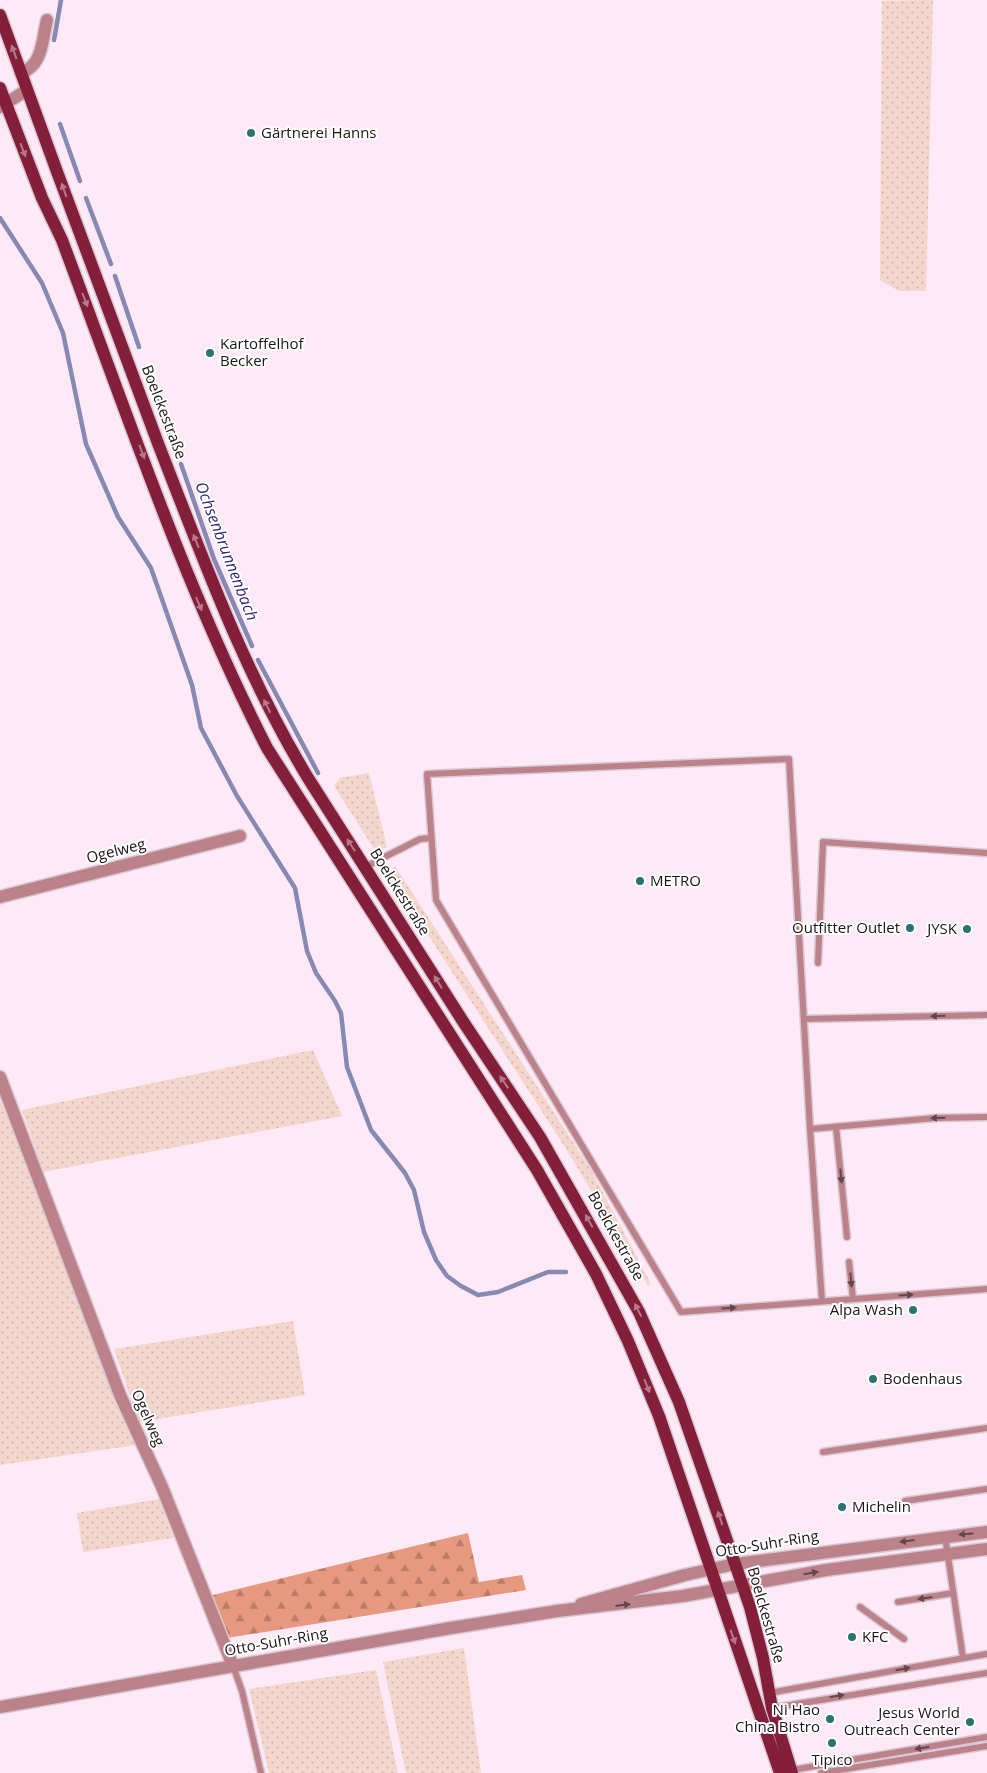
<svg xmlns="http://www.w3.org/2000/svg" width="987" height="1773" font-family="'Open Sans',sans-serif">
	<style>
		.grass { fill: url(#grass-dots) }
		.forest { fill: url(#forest-firs) }
		.lines { fill: none; stroke-linecap: round; stroke-linejoin: round }
		.stream { stroke: #8889b2; stroke-width: 4.5 }
		.service-casing { stroke: #d9c8d3; stroke-width: 9 }
		.minor-casing { stroke: #d9c8d3; stroke-width: 15 }
		.tertiary-casing { stroke: #d9c8d3; stroke-width: 15 }
		.primary-casing { stroke: #d9c8d3; stroke-width: 15 }
		.service { stroke: #bc828b; stroke-width: 6 }
		.minor { stroke: #bc828b; stroke-width: 12 }
		.tertiary { stroke: #bc828b; stroke-width: 12 }
		.primary { stroke: #841f3b; stroke-width: 12 }
		.oneway { fill: #b57989 }
		.oneway2 { fill: #64464c }
		.poi-dot { fill: #297371; stroke: #fff; stroke-width: 2 }
		.labels { text-anchor: middle; stroke-width: 4; stroke-linejoin: round; paint-order: stroke }
		.poi-label { font-size: 15px; fill: #1c1419; stroke: #fff; text-anchor: start }
		.street-label { font-size: 15px; fill: #1c1419; stroke: #fff }
		.water-label { font-size: 16px; font-style: italic; fill: #2e2776; stroke: #fff }
	</style>
	<defs>
		<pattern id="grass-dots" width="8" height="8" patternUnits="userSpaceOnUse" patternTransform="scale(1.25)"><rect width="8" height="8" fill="#f4d6cc"/><path d="M2 2h.1M6 6h.1" fill="none" stroke="#d1b7af" stroke-width="1.8" stroke-linecap="round"/></pattern>
		<pattern id="forest-firs" width="22" height="20" patternUnits="userSpaceOnUse" patternTransform="scale(1.25)"><rect width="22" height="20" fill="#e6997f"/><path d="M5 1l3.5 6h-7zM16 11l3.5 6h-7z" fill="#ba7c67"/></pattern>
	</defs>
	<rect width="100%" height="100%" fill="#fdeaf6"/>
	<path class="grass" d="M933 0 926 291H899L880 280 882 1Z
		M369 773 387 847 376 852 334 786 340 778Z
		M395 866 591 1170 651 1284 648 1286 568 1152 389 874 388 871Z
		M313 1050 342 1116 43 1172 22 1110Z
		M0 1099 136 1445 0 1465Z
		M293 1321 305 1395 139 1422 114 1349Z
		M159 1499 173 1538 83 1552 77 1513Z
		M464 1648 481 1773H406L383 1662Z
		M376 1670 398 1773H269L249 1689Z"/>
	<path class="forest" d="M468 1533 479 1582 522 1575 526 1590 227 1638 209 1596Z"/>
	<g class="lines">
		<path class="stream" d="M54 40 61 0
			M60 124 80 181
			M86 198 111 264
			M0 218 42 283 63 333 86 444 118 517 151 568 192 685 201 728 237 796 295 888 307 951 316 973 335 1001 341 1013 347 1067 371 1130 405 1173 414 1190 424 1232 436 1260 447 1276 461 1286 478 1295 498 1292 548 1272H566
			M115 276 139 347
			M147 369 172 443
			M181 464 214 559 252 646
			M258 660 318 773"/>
		<defs>
			<path id="service" d="M365 867 420 839 431 838
				M818 963 823 842 987 853
				M804 1019 987 1015
				M836 1127 847 1237
				M810 1129 935 1118 987 1117
				M849 1262 853 1299
				M822 1301 810 1129 789 759 427 774 436 900 681 1312 987 1289
				M823 1452 987 1428
				M905 1501 987 1489
				M945 1536 963 1658
				M898 1602 953 1593
				M860 1607 904 1639
				M233 1666 242 1691 261 1773
				M769 1693 987 1654
				M772 1708 987 1673
				M792 1770 987 1737
				M821 1773 987 1746"/>
			<path id="minor" d="M21 73C43 65 42 40 47 20
				M0 107 27 90
				M0 897 240 836
				M0 1077 120 1395 162 1487 233 1666"/>
			<path id="tertiary" d="M581 1604 685 1575 735 1564 987 1532
				M0 1707 451 1628 557 1611 683 1596 826 1570 987 1549"/>
			<path id="primary" d="M0 15C52 159 105 303 159 446 204 561 244 672 308 778L464 1023 540 1137 639 1312 679 1402 750 1607 763 1658 772 1708 792 1773
				M0 88 42 198 62 240C126 411 184 585 267 748L537 1170 596 1274 628 1341 659 1416 780 1773"/>
		</defs>
		<use href="#service" class="service-casing"/>
		<use href="#minor" class="minor-casing"/>
		<use href="#tertiary" class="tertiary-casing"/>
		<use href="#primary" class="primary-casing"/>
		<use href="#service" class="service"/>
		<use href="#minor" class="minor"/>
		<use href="#tertiary" class="tertiary"/>
		<use href="#primary" class="primary"/>
	</g>
	<defs><path id="oneway-solid" d="M-6-.8H1V-3.2L6.5 0L1 3.2V.8H-6Z" transform="scale(1.25)"/></defs>
	<g class="oneway">
		<use href="#oneway-solid" transform="translate(14 52) rotate(-110)"/>
		<use href="#oneway-solid" transform="translate(23 150) rotate(69)"/>
		<use href="#oneway-solid" transform="translate(64 190) rotate(-110)"/>
		<use href="#oneway-solid" transform="translate(85 300) rotate(69)"/>
		<use href="#oneway-solid" transform="translate(142 452) rotate(69)"/>
		<use href="#oneway-solid" transform="translate(196 541) rotate(-112)"/>
		<use href="#oneway-solid" transform="translate(199 604) rotate(66)"/>
		<use href="#oneway-solid" transform="translate(267 706) rotate(-116)"/>
		<use href="#oneway-solid" transform="translate(351 845) rotate(-123)"/>
		<use href="#oneway-solid" transform="translate(438 982) rotate(-122)"/>
		<use href="#oneway-solid" transform="translate(504 1082) rotate(-124)"/>
		<use href="#oneway-solid" transform="translate(589 1221) rotate(-119)"/>
		<use href="#oneway-solid" transform="translate(638 1310) rotate(-117)"/>
		<use href="#oneway-solid" transform="translate(647 1386) rotate(69)"/>
		<use href="#oneway-solid" transform="translate(720 1518) rotate(-108)"/>
		<use href="#oneway-solid" transform="translate(733 1637) rotate(71)"/>
	</g>
	<g class="oneway2">
		<use href="#oneway-solid" transform="translate(938 1016) rotate(179)"/>
		<use href="#oneway-solid" transform="translate(938 1118) rotate(178)"/>
		<use href="#oneway-solid" transform="translate(841 1176) rotate(84)"/>
		<use href="#oneway-solid" transform="translate(851 1280) rotate(84)"/>
		<use href="#oneway-solid" transform="translate(906 1295) rotate(-4)"/>
		<use href="#oneway-solid" transform="translate(729 1308) rotate(-4)"/>
		<use href="#oneway-solid" transform="translate(966 1534) rotate(174)"/>
		<use href="#oneway-solid" transform="translate(907 1541) rotate(173)"/>
		<use href="#oneway-solid" transform="translate(811 1573) rotate(-10)"/>
		<use href="#oneway-solid" transform="translate(925 1598) rotate(172)"/>
		<use href="#oneway-solid" transform="translate(623 1605) rotate(-7)"/>
		<use href="#oneway-solid" transform="translate(903 1669) rotate(-10)"/>
		<use href="#oneway-solid" transform="translate(837 1696) rotate(-9)"/>
		<use href="#oneway-solid" transform="translate(922 1748) rotate(170)"/>
	</g>
	<g class="poi-dot">
		<circle cx="251" cy="133" r="5"/>
		<circle cx="210" cy="353" r="5"/>
		<circle cx="640" cy="881" r="5"/>
		<circle cx="910" cy="928" r="5"/>
		<circle cx="967" cy="929" r="5"/>
		<circle cx="913" cy="1310" r="5"/>
		<circle cx="873" cy="1379" r="5"/>
		<circle cx="842" cy="1507" r="5"/>
		<circle cx="852" cy="1637" r="5"/>
		<circle cx="830" cy="1719" r="5"/>
		<circle cx="970" cy="1722" r="5"/>
		<circle cx="832" cy="1743" r="5"/>
	</g>
	<g class="labels">
		<g class="poi-label">
			<text x="261" y="138">Gärtnerei Hanns</text>
			<text x="220" y="349">Kartoffelhof<tspan x="220" dy="17">Becker</tspan></text>
			<text x="650" y="886">METRO</text>
			<text x="900" y="933" text-anchor="end">Outfitter Outlet</text>
			<text x="957" y="934" text-anchor="end">JYSK</text>
			<text x="903" y="1315" text-anchor="end">Alpa Wash</text>
			<text x="883" y="1384">Bodenhaus</text>
			<text x="852" y="1512">Michelin</text>
			<text x="862" y="1642">KFC</text>
			<text x="820" y="1715" text-anchor="end">Ni Hao<tspan x="820" dy="17">China Bistro</tspan></text>
			<text x="960" y="1718" text-anchor="end">Jesus World<tspan x="960" dy="17">Outreach Center</tspan></text>
			<text x="832" y="1765" text-anchor="middle">Tipico</text>
		</g>
		<g class="street-label">
			<text transform="translate(164 412) rotate(69)" y="5">Boelckestraße</text>
			<text transform="translate(116 851) rotate(-14)" y="5">Ogelweg</text>
			<text transform="translate(400 892) rotate(58)" y="5">Boelckestraße</text>
			<text transform="translate(616 1236) rotate(61)" y="5">Boelckestraße</text>
			<text transform="translate(148 1418) rotate(66)" y="5">Ogelweg</text>
			<text transform="translate(767 1544) rotate(-9)" y="5">Otto-Suhr-Ring</text>
			<text transform="translate(766 1615) rotate(74)" y="5">Boelckestraße</text>
			<text transform="translate(276 1642) rotate(-10)" y="5">Otto-Suhr-Ring</text>
		</g>
		<g class="water-label">
			<text transform="translate(227 551) rotate(69)" y="6">Ochsenbrunnenbach</text>
		</g>
	</g>
</svg>
